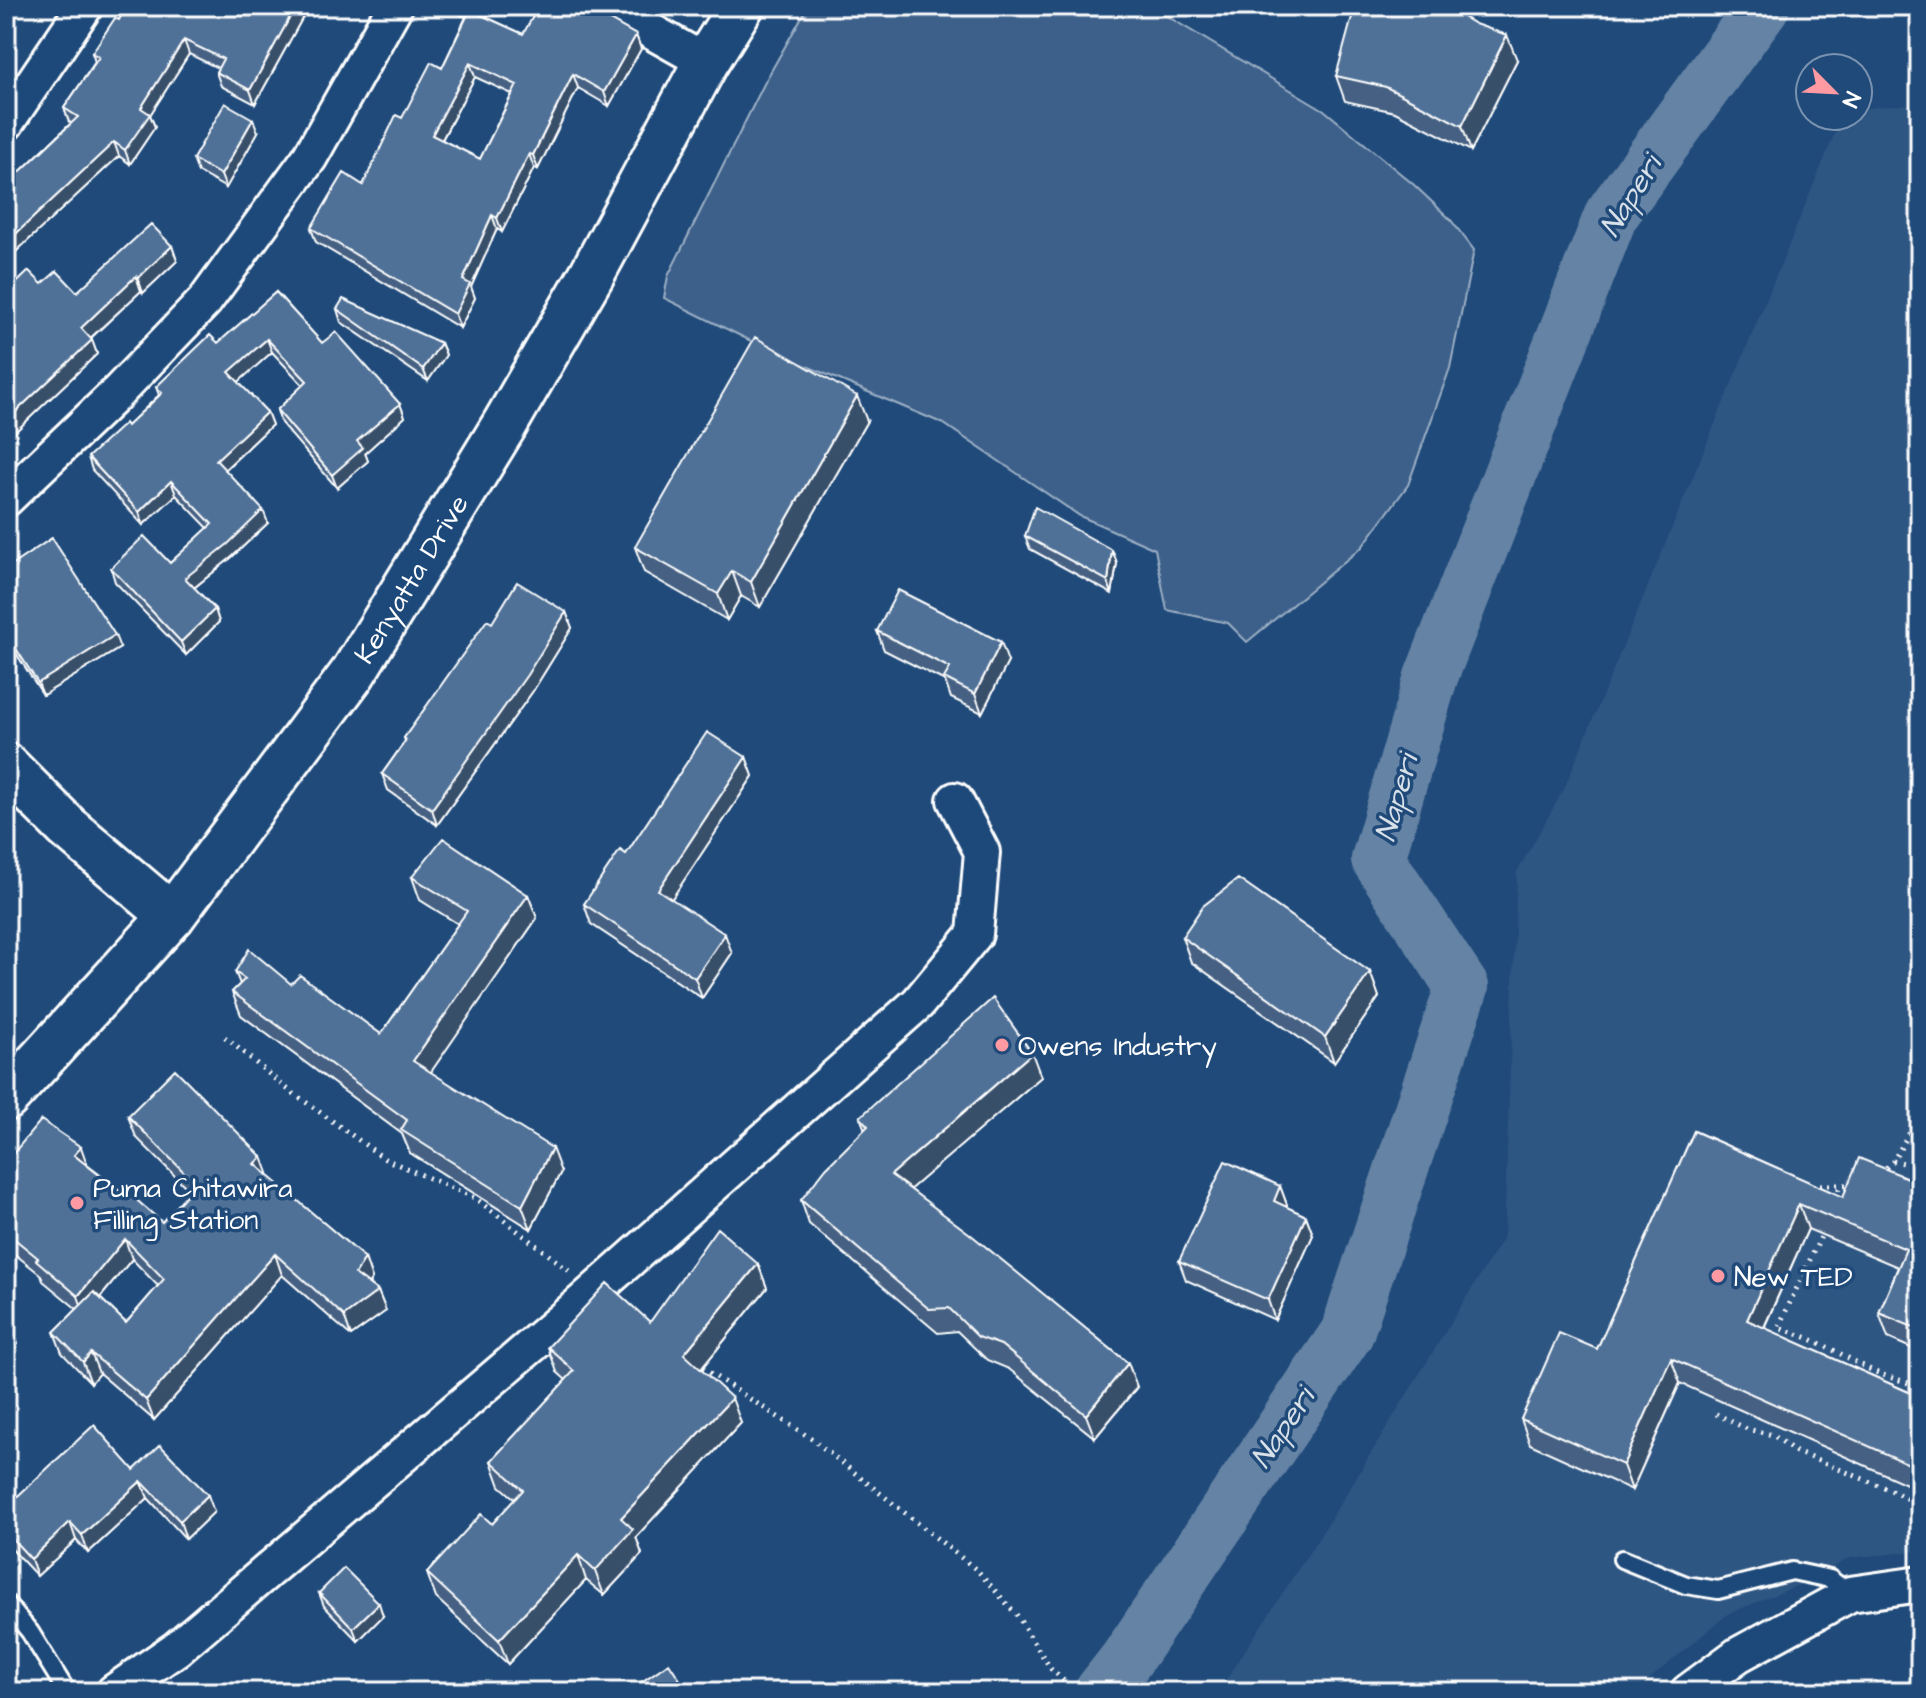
<svg xmlns="http://www.w3.org/2000/svg" width="1926" height="1698" font-family="'Architects Daughter',sans-serif">
	<style>
		.built { fill: #2e5683 }
		.green { fill: #3c618b; stroke: #9eb0c5; stroke-width: 2 }
		.lines { fill: none; stroke-linecap: round; stroke-linejoin: round }
		.river { stroke: #6583a4; stroke-width: 54 }
		.lane-casing { stroke: #fff; stroke-width: 22 }
		.street-casing { stroke: #fff; stroke-width: 40 }
		.secondary-casing { stroke: #fff; stroke-width: 50 }
		.path { stroke: #fff; stroke-width: 5; stroke-dasharray: 2 6; stroke-linecap: butt }
		.lane { stroke: #1f4a7a; stroke-width: 16 }
		.street { stroke: #1f4a7a; stroke-width: 34 }
		.secondary { stroke: #1f4a7a; stroke-width: 44 }
		.wall { fill: #456182; stroke: #fff; stroke-width: 2; fill-rule: evenodd }
		.shaded-wall { fill: #384f6a; stroke: #fff; stroke-width: 2 }
		.building { fill: #507197; stroke: #fff; stroke-width: 2; fill-rule: evenodd }
		.poi-dot { fill: #ff9aa2; stroke: #1f4a7a; stroke-width: 3 }
		.labels { text-anchor: middle; stroke-width: 7; stroke-linejoin: round; paint-order: stroke }
		.street-label { font-size: 28px; fill: #fff; stroke: #1f4a7a }
		.poi-label { font-size: 28px; fill: #fff; stroke: #1f4a7a; text-anchor: start }
		.water-label { font-size: 30px; font-style: italic; fill: #d8e0e8; stroke: #1f4a7a }
	</style>
	<rect width="100%" height="100%" fill="#1f4a7a"/>
	<filter id="ink" filterUnits="userSpaceOnUse"><feTurbulence type="fractalNoise" baseFrequency=".0125" numOctaves="2"/><feDisplacementMap in="SourceGraphic" scale="16" xChannelSelector="R" yChannelSelector="G"/><feConvolveMatrix kernelMatrix="1 2 1 2 8 2 1 2 1" color-interpolation-filters="sRGB"/></filter>
	<g filter="url(#ink)">
		<path class="built" d="M1920 103V1551L1849 1558 1806 1582 1728 1614 1634 1692H1218L1327 1525 1504 1236 1517 872 1564 789 1842 116H1858V109Z"/>
		<path class="green" d="M808 6H1150L1324 110 1413 184 1450 219 1474 250 1450 368 1408 485 1362 547 1247 642 1228 623 1167 610 1155 549 1080 516 944 424 771 351 664 298 668 276 766 80Z"/>
		<g class="lines">
			<path class="river" d="M1101 1692 1126 1660 1347 1333 1462 987 1378 859 1431 677 1611 215 1763 6"/>
			<defs>
				<path id="lane" d="M1622 1559 1686 1585 1718 1590 1792 1571 1830 1579 1850 1594
					M6 1603 30 1632 67 1692"/>
				<path id="street" d="M606 6 706 62
					M6 123 85 6
					M6 499 114 396 205 301 310 157 395 6
					M114 1692 176 1649 572 1311 918 1003 975 934 982 852 955 800
					M1688 1692 1738 1655 1850 1594 1920 1584"/>
				<g id="secondary">
					<path d="M6 766 67 827 172 916"/>
					<path id="s1" d="M6 1098 172 916 353 673 505 424 592 274 706 62 741 6"/>
				</g>
			</defs>
			<use href="#lane" class="lane-casing"/>
			<use href="#street" class="street-casing"/>
			<use href="#secondary" class="secondary-casing"/>
			<path class="path" d="M225 1037 282 1085 385 1159 475 1198 572 1273
				M1893 1161 1920 1166
				M1880 1173 1893 1161 1920 1115
				M1812 1185H1854
				M1836 1198 1840 1186
				M1824 1230 1778 1328C1813 1337 1840 1354 1871 1370 1887 1378 1905 1380 1920 1388
				M696 1364 812 1439 978 1571 1016 1614 1051 1669 1076 1692
				M1716 1414 1747 1429 1773 1435 1796 1452 1891 1490 1920 1506"/>
			<use href="#lane" class="lane"/>
			<use href="#street" class="street"/>
			<use href="#secondary" class="secondary"/>
		</g>
		<path class="wall" d="M309 6 255 104 221 86 216 72 218 68 189 54 150 115 155 127 130 164 119 156 6 261V185L71 123 69 122 64 108 95 62 92 53 119 20Z
			M443 6H491L486 17 523 34 636 35 641 49 609 106 578 88 538 169 534 168 502 232 497 229 471 287 475 298 460 328 316 242 311 228 363 185 402 118 442 68 466 17ZM475 77 512 94 480 159 442 140Z
			M1517 60 1471 151 1395 112 1345 101 1336 76Z
			M258 132 226 188 198 172 193 159Z
			M172 246 177 261 143 293 141 291 91 338 97 354 15 432 9 426 6 429V293L42 284 77 292Z
			M276 292 322 343 400 404 405 417 365 453 368 461 337 488 281 423 277 410 303 385 272 352 238 382 267 412 272 425 225 470 268 523 232 557 194 588 215 609 219 622 186 655 115 582 111 568 170 563 208 528 176 495 143 525 92 470 88 457 127 426 159 395 156 387 218 343Z
			M337 309 441 343 446 355 428 381 341 322Z
			M867 421 760 607 741 596 727 620 644 572 635 547Z
			M1025 536 1112 550 1117 563 1112 594 1030 549Z
			M6 569 120 648 43 695 6 638Z
			M566 612 572 628 533 691 437 825 388 790 382 774 405 741 404 738 492 623Z
			M877 631 1008 662 982 713 951 698 945 681 884 650Z
			M746 757 753 776 671 899 732 953 702 998 591 924 584 904 626 854Z
			M412 877 528 895 537 918 430 1072 561 1172 531 1229 410 1153 402 1134 241 1015 232 992 240 984 235 972 291 984 381 1034 458 924 420 900Z
			M1182 937 1370 972 1379 997 1334 1062 1191 962Z
			M1041 1077 910 1189 1128 1363 1137 1387 1095 1438 1009 1369 987 1360 957 1331 938 1333 809 1224 801 1200 865 1130 860 1117Z
			M128 1116 269 1177 365 1258 372 1279 369 1284 378 1291 386 1311 351 1336 282 1275 154 1420 99 1373 91 1383 62 1353 54 1332 77 1309 43 1281 41 1275 6 1247V1162L87 1165 162 1222 190 1191 136 1137ZM132 1259 158 1286 126 1323 100 1298Z
			M1694 1131 1843 1197 1920 1183V1352L1888 1338 1879 1313 1898 1267 1808 1229 1764 1328 1920 1397V1490L1680 1383 1632 1490 1530 1444 1521 1419 1597 1349Z
			M1280 1186 1287 1205 1286 1207 1306 1216 1313 1235 1275 1320 1186 1280 1179 1261Z
			M758 1264 767 1288 701 1369 741 1423 636 1537 642 1554 604 1595 586 1580 508 1664 436 1598 427 1573 492 1524 515 1499 500 1486 491 1461 566 1380 557 1372 548 1347 650 1322Z
			M134 1470 214 1512 186 1539 148 1498 88 1553 76 1540 37 1576 6 1543V1507Z
			M319 1593 383 1616 358 1641 324 1606Z"/>
		<path class="shaded-wall" d="M296 6H309L255 104 250 90Z
			M481 6H491L483 25 478 12Z
			M636 35 641 49 609 106 604 92Z
			M1507 35 1517 60 1471 151 1462 126Z
			M184 40 189 54 150 115 155 127 130 164 125 150 141 108Z
			M470 63 475 77 437 149 432 135Z
			M573 74 578 88 538 169 533 155Z
			M253 119 258 132 226 188 221 175Z
			M114 142 119 156 6 261V243Z
			M529 154 534 168 502 232 497 218Z
			M492 215 497 229 471 287 475 298 460 328 455 314 463 280Z
			M172 246 177 261 143 293 138 278Z
			M136 276 141 291 86 342 81 328Z
			M267 339 272 352 234 386 229 372Z
			M92 340 97 354 15 432 10 417Z
			M441 343 446 355 428 381 423 369Z
			M857 396 867 421 760 607 751 582Z
			M400 404 405 417 365 453 368 461 337 488 332 475 357 441Z
			M267 412 272 425 221 473 216 460Z
			M171 481 176 495 143 525 139 512Z
			M263 510 268 523 232 557 190 591 185 578Z
			M1112 550 1117 563 1112 594 1108 581Z
			M732 571 741 596 727 620 718 594Z
			M215 609 219 622 186 655 181 642Z
			M566 612 572 628 533 691 437 825 432 809Z
			M115 635 120 648 43 695 38 683Z
			M1001 642 1008 662 982 713 975 694Z
			M746 757 753 776 665 909 658 890Z
			M528 895 537 918 422 1085 413 1061Z
			M725 934 732 953 702 998 695 978Z
			M1370 972 1379 997 1334 1062 1325 1037Z
			M1032 1053 1041 1077 900 1198 891 1175Z
			M81 1147 88 1167 74 1155Z
			M552 1148 561 1172 531 1229 522 1206Z
			M262 1157 270 1178 255 1164Z
			M1280 1186 1287 1205 1280 1221 1274 1201Z
			M1799 1204 1808 1229 1756 1345 1747 1320Z
			M1306 1216 1313 1235 1275 1320 1268 1300Z
			M125 1239 132 1259 85 1316 78 1296Z
			M275 1254 282 1275 154 1420 146 1400Z
			M365 1258 372 1279 362 1294 355 1274Z
			M758 1264 767 1288 693 1379 684 1354Z
			M378 1291 386 1311 351 1336 344 1316Z
			M9 1319 18 1344 6 1358V1322Z
			M91 1353 99 1373 91 1383 83 1362Z
			M1671 1358 1680 1383 1632 1490 1623 1465Z
			M1128 1363 1137 1387 1095 1438 1086 1415Z
			M732 1398 741 1423 636 1537 642 1554 604 1595 595 1571 621 1518Z
			M141 1481 148 1498 88 1553 82 1535Z
			M208 1495 214 1512 186 1539 180 1521Z
			M70 1522 76 1540 37 1576 31 1559Z
			M578 1555 586 1580 508 1664 499 1640Z
			M379 1603 383 1616 358 1641 353 1628Z"/>
		<path class="building" d="M126 6H296L250 90 216 72 223 59 184 40 141 108 150 114 125 150 114 142 6 243V185L78 117 64 108 99 57 92 53 115 18 119 20Z
			M466 6H481L478 12Z
			M539 6H585L636 35 604 92 573 74 533 155 529 154 497 218 492 215 463 280 470 284 455 314 311 228 344 173 363 185 396 115 402 118 431 62 442 68 470 10 523 34ZM470 63 517 85 480 159 432 135Z
			M1355 6H1445L1475 24 1507 35 1462 126 1386 87 1336 76Z
			M225 103 253 119 221 175 193 159Z
			M151 224 172 246 138 278 136 276 81 328 92 340 10 417 6 413V293L29 271 42 284 57 271 77 292Z
			M276 292 322 343 336 332 400 404 357 441 363 448 332 475 277 410 307 381 267 339 229 372 267 412 216 460 263 510 228 544 185 578 215 609 181 642 111 568 144 536 170 563 212 524 171 481 139 512 88 457 125 423 127 426 162 393 156 387 210 335 218 343Z
			M343 299 441 343 423 369 337 309Z
			M755 337 857 396 751 582 732 571 718 594 635 547Z
			M1035 507 1112 550 1108 581 1025 536Z
			M52 538 115 635 38 683 6 633V569Z
			M517 582 566 612 527 675 432 809 382 774 406 740 404 738 487 620 492 623Z
			M898 590 1001 642 975 694 944 678 950 668 877 631Z
			M707 732 746 757 658 890 725 934 695 978 584 904 620 850 626 854Z
			M443 838 528 895 413 1061 552 1148 522 1206 401 1130 407 1120 232 992 245 979 235 972 249 949 291 984 300 975 381 1034 467 911 412 877Z
			M1238 879 1370 972 1325 1037 1182 937 1203 906Z
			M993 998 1032 1053 891 1175 970 1234 1128 1363 1086 1415 1001 1345 978 1337 949 1308 929 1309 801 1200 826 1168 868 1126 860 1117Z
			M175 1069 262 1157 255 1164 365 1258 355 1274 378 1291 344 1316 275 1254 146 1400 91 1353 83 1362 54 1332 94 1292 126 1323 164 1279 125 1239 78 1296 36 1260 38 1258 6 1232V1162L41 1120 81 1147 74 1155 130 1199 132 1196 162 1222 196 1184 128 1116Z
			M1694 1131 1843 1197 1859 1158 1920 1183V1330L1879 1313 1906 1249 1799 1204 1747 1320 1920 1397V1469L1671 1358 1623 1465 1521 1419 1559 1333 1597 1349Z
			M1225 1161 1280 1186 1274 1201 1306 1216 1268 1300 1179 1261Z
			M717 1228 758 1264 684 1354 732 1398 621 1518 633 1529 595 1571 578 1555 499 1640 427 1573 481 1514 492 1524 523 1490 491 1461 574 1371 548 1347 607 1283 650 1322Z
			M94 1425 134 1470 160 1445 208 1495 180 1521 141 1481 82 1535 70 1522 31 1559 6 1532V1507Z
			M344 1568 379 1603 353 1628 319 1593Z
			M669 1663 688 1692H627Z"/>
	</g>
	<g class="poi-dot">
		<circle cx="1002" cy="1045" r="8"/>
		<circle cx="77" cy="1203" r="8"/>
		<circle cx="1718" cy="1276" r="8"/>
	</g>
	<g class="labels">
		<g class="street-label">
			<text dy="10" stroke="none"><textPath href="#s1" startOffset="660">Kenyatta Drive</textPath></text>
		</g>
		<g class="poi-label">
			<text x="1018" y="1055">Owens Industry</text>
			<text x="93" y="1197">Puma Chitawira<tspan x="93" dy="32">Filling Station</tspan></text>
			<text x="1734" y="1286">New TED</text>
		</g>
		<g class="water-label">
			<text transform="translate(1630 196) rotate(-58)" y="10">Naperi</text>
			<text transform="translate(1396 798) rotate(-74)" y="10">Naperi</text>
			<text transform="translate(1282 1428) rotate(-56)" y="10">Naperi</text>
		</g>
	</g>
	<rect width="1926" height="1698" fill="none" stroke="#1f4a7a" stroke-width="32"/>
	<rect x="16" y="16" width="1894" height="1666" fill="none" stroke="#fff" stroke-width="3" filter="url(#ink)"/>
	<g transform="translate(1834 92) rotate(114)"><circle r="38" fill="#1f4a7a" stroke="#7992af" stroke-width="2"/>
	<path d="M0-6L14 30L0 20L-14 30Z" fill="#ff9aa2"/>
	<text y="-12" font-size="22" font-weight="bold" text-anchor="middle" fill="#ffffff">N</text>
	</g>
</svg>
